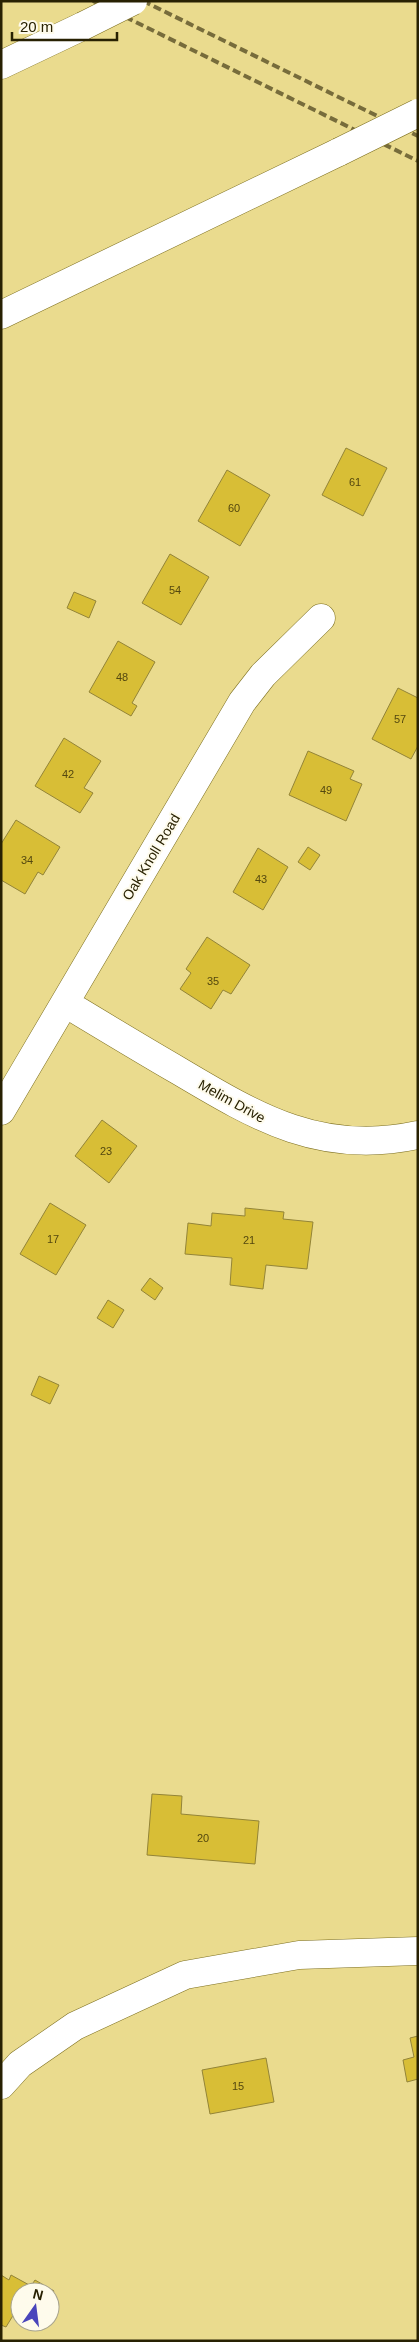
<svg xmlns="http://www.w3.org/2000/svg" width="419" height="2342" font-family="Helvetica,sans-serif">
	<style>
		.building { fill: #d8be36; stroke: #938438 }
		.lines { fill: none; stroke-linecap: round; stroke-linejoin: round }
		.street-casing { stroke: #7d6f1f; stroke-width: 29 }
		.highway-casing { stroke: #7d6f1f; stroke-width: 29 }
		.street { stroke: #fff; stroke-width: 28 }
		.highway { stroke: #fff; stroke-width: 28 }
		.rail { stroke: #776c3b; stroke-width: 4; stroke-dasharray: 8 4; stroke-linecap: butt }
		.highway-bridge-casing { stroke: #7d6f1f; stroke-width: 29; stroke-linecap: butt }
		.highway-bridge { stroke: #fff; stroke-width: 28 }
		.labels { text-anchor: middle; stroke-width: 4; stroke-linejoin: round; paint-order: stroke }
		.number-label { font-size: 11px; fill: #54480f }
		.street-label { font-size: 14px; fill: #282102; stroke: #fefbec }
	</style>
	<rect width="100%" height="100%" fill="#eadb8e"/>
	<path class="building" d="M346 448 387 468 363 516 322 495Z
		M227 470 270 495 240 546 198 521Z
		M170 554 209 577 181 625 142 603Z
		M74 592 96 601 89 618 67 608Z
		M118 641 155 662 132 703 137 706 131 716 89 692Z
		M398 688 418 698V746L411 759 372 739Z
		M64 738 101 761 84 788 93 793 80 813 35 786Z
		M308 751 354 771 350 779 362 784 346 821 289 795Z
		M16 820 60 847 43 875 38 872 25 894 1 880V844Z
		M308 847 320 855 310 870 298 862Z
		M258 848 288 867 263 910 233 892Z
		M207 937 250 965 231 994 223 990 211 1009 180 989 191 973 186 969Z
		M102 1120 137 1146 109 1183 75 1156Z
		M50 1203 86 1225 56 1275 20 1254Z
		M245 1208 284 1212 283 1219 313 1222 307 1269 266 1265 263 1289 230 1285 232 1258 185 1254 188 1223 211 1226 212 1213 245 1216Z
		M150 1278 163 1288 155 1300 141 1290Z
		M108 1300 124 1310 113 1328 97 1318Z
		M39 1376 59 1385 50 1404 31 1395Z
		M152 1794 182 1796 181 1814 259 1821 255 1864 147 1855Z
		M418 2036V2079L407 2082 403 2060 414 2057 410 2038Z
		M266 2058 274 2102 210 2114 202 2070Z
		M1 2275 9 2280 11 2275 31 2286 35 2280 54 2291 50 2297V2292H20V2311L17 2309 6 2327 1 2325Z"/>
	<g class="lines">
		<defs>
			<path id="street" d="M65 1003C103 1026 141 1049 179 1071 258 1118 322 1156 418 1135
				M1 1111 242 702 263 675 321 618
				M1 2085 20 2064 75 2026 185 1975 299 1955 418 1951"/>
			<path id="highway" d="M1 65 83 26
				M1 315 339 152"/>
		</defs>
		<use href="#street" class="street-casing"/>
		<use href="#highway" class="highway-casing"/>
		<use href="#street" class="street"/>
		<use href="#highway" class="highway"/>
		<path class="rail" d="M93 1 418 161
			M143 1 418 136"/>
		<defs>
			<path id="highway-bridge" d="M83 26 133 1
				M339 152 418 113"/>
		</defs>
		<use href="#highway-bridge" class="highway-bridge-casing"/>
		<use href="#highway-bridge" class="highway-bridge"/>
	</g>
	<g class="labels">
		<g class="number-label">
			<text x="355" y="486">61</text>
			<text x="234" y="512">60</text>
			<text x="175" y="594">54</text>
			<text x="122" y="681">48</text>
			<text x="400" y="723">57</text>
			<text x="68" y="778">42</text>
			<text x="326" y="794">49</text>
			<text x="27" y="864">34</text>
			<text x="261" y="883">43</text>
			<text x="213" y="985">35</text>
			<text x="106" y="1155">23</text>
			<text x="53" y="1243">17</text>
			<text x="249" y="1244">21</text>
			<text x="203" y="1842">20</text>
			<text x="238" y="2090">15</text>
		</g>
		<g class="street-label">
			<text transform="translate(151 857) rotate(-59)" y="5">Oak Knoll Road</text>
			<text transform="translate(232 1101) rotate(29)" y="5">Melim Drive</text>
		</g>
	</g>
	<rect width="419" height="2342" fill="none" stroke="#282102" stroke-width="5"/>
	<g transform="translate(35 2307) rotate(14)"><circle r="24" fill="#fefbec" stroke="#a8a48e"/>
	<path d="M0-4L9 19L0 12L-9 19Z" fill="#4945bb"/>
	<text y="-8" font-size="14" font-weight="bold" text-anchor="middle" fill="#282102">N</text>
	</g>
	<path d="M12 32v8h105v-8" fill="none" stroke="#282102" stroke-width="2.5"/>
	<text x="20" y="32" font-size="15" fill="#282102" stroke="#fefbec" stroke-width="4" paint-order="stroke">20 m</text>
</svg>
